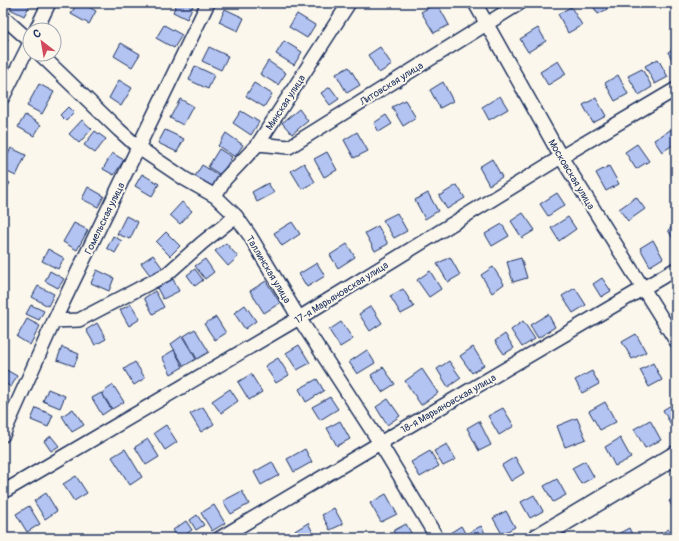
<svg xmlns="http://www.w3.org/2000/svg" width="679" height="541" font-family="Pangolin,sans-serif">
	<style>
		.building { fill: #b3c4f3; stroke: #1b2f5e }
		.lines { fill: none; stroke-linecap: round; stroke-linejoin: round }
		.street-casing { stroke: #1b2f5e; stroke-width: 16 }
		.secondary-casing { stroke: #1b2f5e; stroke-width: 21 }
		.street { stroke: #fbf7ec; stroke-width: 13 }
		.secondary { stroke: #fbf7ec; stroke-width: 18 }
		.labels { text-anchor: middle; stroke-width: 4; stroke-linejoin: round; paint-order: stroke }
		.street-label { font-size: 10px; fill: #1b2f5e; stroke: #fbf7ec }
	</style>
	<rect width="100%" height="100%" fill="#fbf7ec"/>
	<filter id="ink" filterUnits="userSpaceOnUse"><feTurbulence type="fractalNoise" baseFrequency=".025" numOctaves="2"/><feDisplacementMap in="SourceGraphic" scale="8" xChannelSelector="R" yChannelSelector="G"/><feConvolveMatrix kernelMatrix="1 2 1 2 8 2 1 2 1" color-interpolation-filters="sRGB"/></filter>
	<g filter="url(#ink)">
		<path class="building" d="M13 3H31L24 16 10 9Z
			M77 3H82L96 11 89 24 71 14Z
			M177 3H194L187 19 173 12Z
			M236 3H247L245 7Z
			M437 3 449 25 434 33 421 12Z
			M591 3H609L611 7 598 14Z
			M571 7 582 25 568 33 558 14Z
			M225 9 244 18 238 31 219 22Z
			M297 14 315 25 307 38 289 27Z
			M164 25 182 35 174 48 156 38Z
			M538 28 546 41 528 52 520 39Z
			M3 36 8 39 3 48Z
			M284 41 302 52 294 65 276 54Z
			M121 43 140 54 132 67 114 56Z
			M209 47 228 56 221 70 202 61Z
			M380 47 392 65 379 73 368 55Z
			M676 47V67L668 52Z
			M658 59 668 77 655 84 645 66Z
			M268 61 286 73 278 85 260 74Z
			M558 61 566 74 548 85 540 72Z
			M195 66 214 75 208 89 189 80Z
			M349 67 360 85 347 93 336 74Z
			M642 69 652 87 639 95 628 76Z
			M618 75 628 94 615 101 605 83Z
			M119 80 132 88 121 106 109 98Z
			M443 82 453 101 440 108 430 90Z
			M254 83 272 94 264 107 246 96Z
			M39 84 54 92 42 114 27 106Z
			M330 87 339 99 330 105 321 93Z
			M500 96 508 109 489 120 482 107Z
			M596 98 606 116 593 123 583 105Z
			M180 99 193 106 183 125 170 118Z
			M405 100 416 118 403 126 392 107Z
			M68 107 74 113 66 121 60 115Z
			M299 109 308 121 292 134 282 123Z
			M241 111 259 122 251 135 233 123Z
			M25 115 41 125 34 136 18 127Z
			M386 115 392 124 379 132 374 123Z
			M82 120 92 129 79 143 69 134Z
			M672 129 676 136V143L662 152 654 140Z
			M165 130 184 139 177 152 158 143Z
			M95 131 106 139 95 153 84 145Z
			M357 132 368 151 354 158 344 140Z
			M226 133 243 145 235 157 218 146Z
			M637 144 649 161 636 169 625 152Z
			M11 148 26 155 16 176 3 170V165Z
			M219 149 232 157 221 175 208 167Z
			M327 152 337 170 324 177 314 159Z
			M112 153 124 160 114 175 103 169Z
			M492 159 502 177 489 185 479 167Z
			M304 163 315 182 302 189 291 171Z
			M202 165 220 176 212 189 194 178Z
			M609 166 619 184 606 191 596 173Z
			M142 174 159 184 152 196 135 186Z
			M3 178 10 183 3 194Z
			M268 183 274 193 257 202 252 192Z
			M457 185 465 198 447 209 439 196Z
			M88 187 104 196 98 207 82 199Z
			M428 193 438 211 425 219 415 200Z
			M557 193 565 205 548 216 540 204Z
			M636 197 645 209 628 221 619 209Z
			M182 202 192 211 180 224 170 215Z
			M397 213 407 231 394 238 383 220Z
			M523 213 535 230 522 238 511 221Z
			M126 216 138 222 130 239 117 234Z
			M568 217 576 229 559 241 551 228Z
			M292 222 300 234 282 246 274 233Z
			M74 223 88 230 77 250 63 242Z
			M502 224 509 236 492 246 485 234Z
			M676 225V244L668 230Z
			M378 226 388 244 375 251 365 233Z
			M166 232 180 246 170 256 156 242Z
			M113 236 122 241 115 253 107 248Z
			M653 240 663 258 650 266 640 248Z
			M226 243 238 257 228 266 215 251Z
			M347 244 355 257 338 268 330 255Z
			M48 249 64 258 58 269 42 261Z
			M153 255 164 270 153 279 141 263Z
			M450 257 460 275 448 282 437 264Z
			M521 258 527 278 513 282 507 262Z
			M205 259 214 272 205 279 195 266Z
			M317 263 325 276 307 287 299 274Z
			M493 267 504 284 492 293 481 275Z
			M195 269 203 280 195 286 187 275Z
			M97 270 114 278 109 291 91 283Z
			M50 271 64 279 58 288 45 281Z
			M430 271 441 289 429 297 417 280Z
			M602 278 611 291 601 297 593 284Z
			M173 279 179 291 163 299 157 288Z
			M266 281 280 303 264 313 250 291Z
			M38 286 54 294 48 306 32 297Z
			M575 288 586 305 573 313 562 296Z
			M403 289 414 307 401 314 390 296Z
			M155 291 164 307 153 314 144 298Z
			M131 304 140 319 129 326 120 310Z
			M31 305 44 311 39 320 26 314Z
			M245 305 256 321 245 329 234 313Z
			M371 306 382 323 370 331 359 314Z
			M548 314 555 327 538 338 530 325Z
			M216 317 226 333 215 340 204 324Z
			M27 319 40 326 30 345 17 337Z
			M523 321 535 339 522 347 511 330Z
			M341 322 353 339 340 347 329 330Z
			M97 323 106 339 95 345 86 330Z
			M195 329 209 352 197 359 184 336Z
			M505 334 514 348 504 354 495 341Z
			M636 334 646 352 632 359 622 342Z
			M182 336 196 359 184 366 171 344Z
			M299 345 310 363 297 370 286 353Z
			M62 347 79 354 74 366 57 360Z
			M473 347 484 365 472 373 460 356Z
			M174 350 183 367 171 374 162 357Z
			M367 350 375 363 357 374 349 362Z
			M278 358 289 375 276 383 265 366Z
			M449 361 461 378 448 387 437 369Z
			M135 362 145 378 134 385 124 369Z
			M653 363 662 380 649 387 640 370Z
			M383 367 395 384 382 392 371 375Z
			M3 368 17 376 11 387 3 382Z
			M422 369 438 393 421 405 405 381Z
			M592 371 599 384 582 393 575 380Z
			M251 374 262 392 249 400 238 382Z
			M317 379 324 391 306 402 299 389Z
			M113 385 124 402 112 409 102 393Z
			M48 389 65 396 60 408 43 401Z
			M230 389 238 401 221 413 212 401Z
			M101 393 111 409 102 415 92 398Z
			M330 397 338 409 320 420 312 407Z
			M388 399 400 416 387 425 376 407Z
			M605 402 616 422 600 430 589 411Z
			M676 402V428L674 430 663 410Z
			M203 407 214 424 201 432 190 414Z
			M36 408 53 415 48 427 31 420Z
			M503 408 514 426 499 435 488 416Z
			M73 409 84 425 72 432 62 416Z
			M577 418 586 439 565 447 557 426Z
			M650 420 661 440 645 448 634 429Z
			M340 421 350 439 337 446 327 428Z
			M479 421 491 445 479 451 467 428Z
			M166 425 177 442 165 450 154 433Z
			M51 436 59 446 51 451 44 441Z
			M620 438 631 458 615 466 605 447Z
			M148 439 159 457 146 465 135 447Z
			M447 444 455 460 443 466 434 451Z
			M125 449 142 477 130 485 112 457Z
			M305 449 312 462 294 472 287 459Z
			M430 451 439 466 420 477 411 462Z
			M515 457 524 473 511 481 502 465Z
			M585 461 594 477 581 484 572 468Z
			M272 462 279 475 261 485 254 472Z
			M76 476 87 493 74 501 63 484Z
			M557 479 566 495 553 502 544 486Z
			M242 491 249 504 231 514 223 501Z
			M46 493 57 511 45 519 34 501Z
			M386 494 397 514 381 522 370 503Z
			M534 495 543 511 530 518 521 502Z
			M676 497V513L669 501Z
			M214 505 225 523 212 531 201 513Z
			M29 506 40 524 27 532 16 514Z
			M334 508 343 524 330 530 322 515Z
			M506 511 515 527 502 534 493 518Z
			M197 515 204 525 196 530 190 520Z
			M186 521 192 530 180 538H178L173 530Z
			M308 523 316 538H297L293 532Z
			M406 524 414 538H398L393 531Z
			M461 526 468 538H452L450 533Z
			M481 526 488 538H471L468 533Z
			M629 528 634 538H617L616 535Z
			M669 529 673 538H652Z"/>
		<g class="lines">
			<defs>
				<path id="street" d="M475 3 561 157 676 341
					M3 17 30 41
					M36 30 49 3
					M40 54 119 130 139 148 185 179 215 196 236 216 250 236 299 318 380 443 437 538
					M3 97 30 43
					M258 144 289 147 520 3
					M215 196 225 179 258 144 349 3
					M54 321 79 320 167 274 202 243 236 216
					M3 435 54 321 208 3
					M3 492 299 318 561 157 676 89
					M220 538 380 443 676 269"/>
				<path id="secondary" d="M537 538 676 455"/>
			</defs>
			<use href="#street" class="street-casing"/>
			<use href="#secondary" class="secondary-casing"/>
			<use href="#street" class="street"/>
			<use href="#secondary" class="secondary"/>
		</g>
	</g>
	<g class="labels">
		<g class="street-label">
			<text transform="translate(391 83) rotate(-32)" y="4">Литовская улица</text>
			<text transform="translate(285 102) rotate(-57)" y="4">Минская улица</text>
			<text transform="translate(572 174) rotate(59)" y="4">Московская улица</text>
			<text transform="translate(104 218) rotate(-64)" y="4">Гомельская улица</text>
			<text transform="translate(269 269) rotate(59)" y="4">Таллинская улица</text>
			<text transform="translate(341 292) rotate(-32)" y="4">17-я Марьяновская улица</text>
			<text transform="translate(448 403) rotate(-30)" y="4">18-я Марьяновская улица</text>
		</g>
	</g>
	<rect width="679" height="541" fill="none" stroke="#fbf7ec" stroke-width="16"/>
	<rect x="8" y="8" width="663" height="525" fill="none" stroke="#1b2f5e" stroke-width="1.5" filter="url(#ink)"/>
	<g transform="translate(42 42) rotate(329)"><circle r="19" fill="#fbf7ec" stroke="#a1a7b3"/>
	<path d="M0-3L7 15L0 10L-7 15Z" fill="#d1495b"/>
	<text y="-6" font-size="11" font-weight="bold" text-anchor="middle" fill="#1b2f5e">С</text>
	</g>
</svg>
